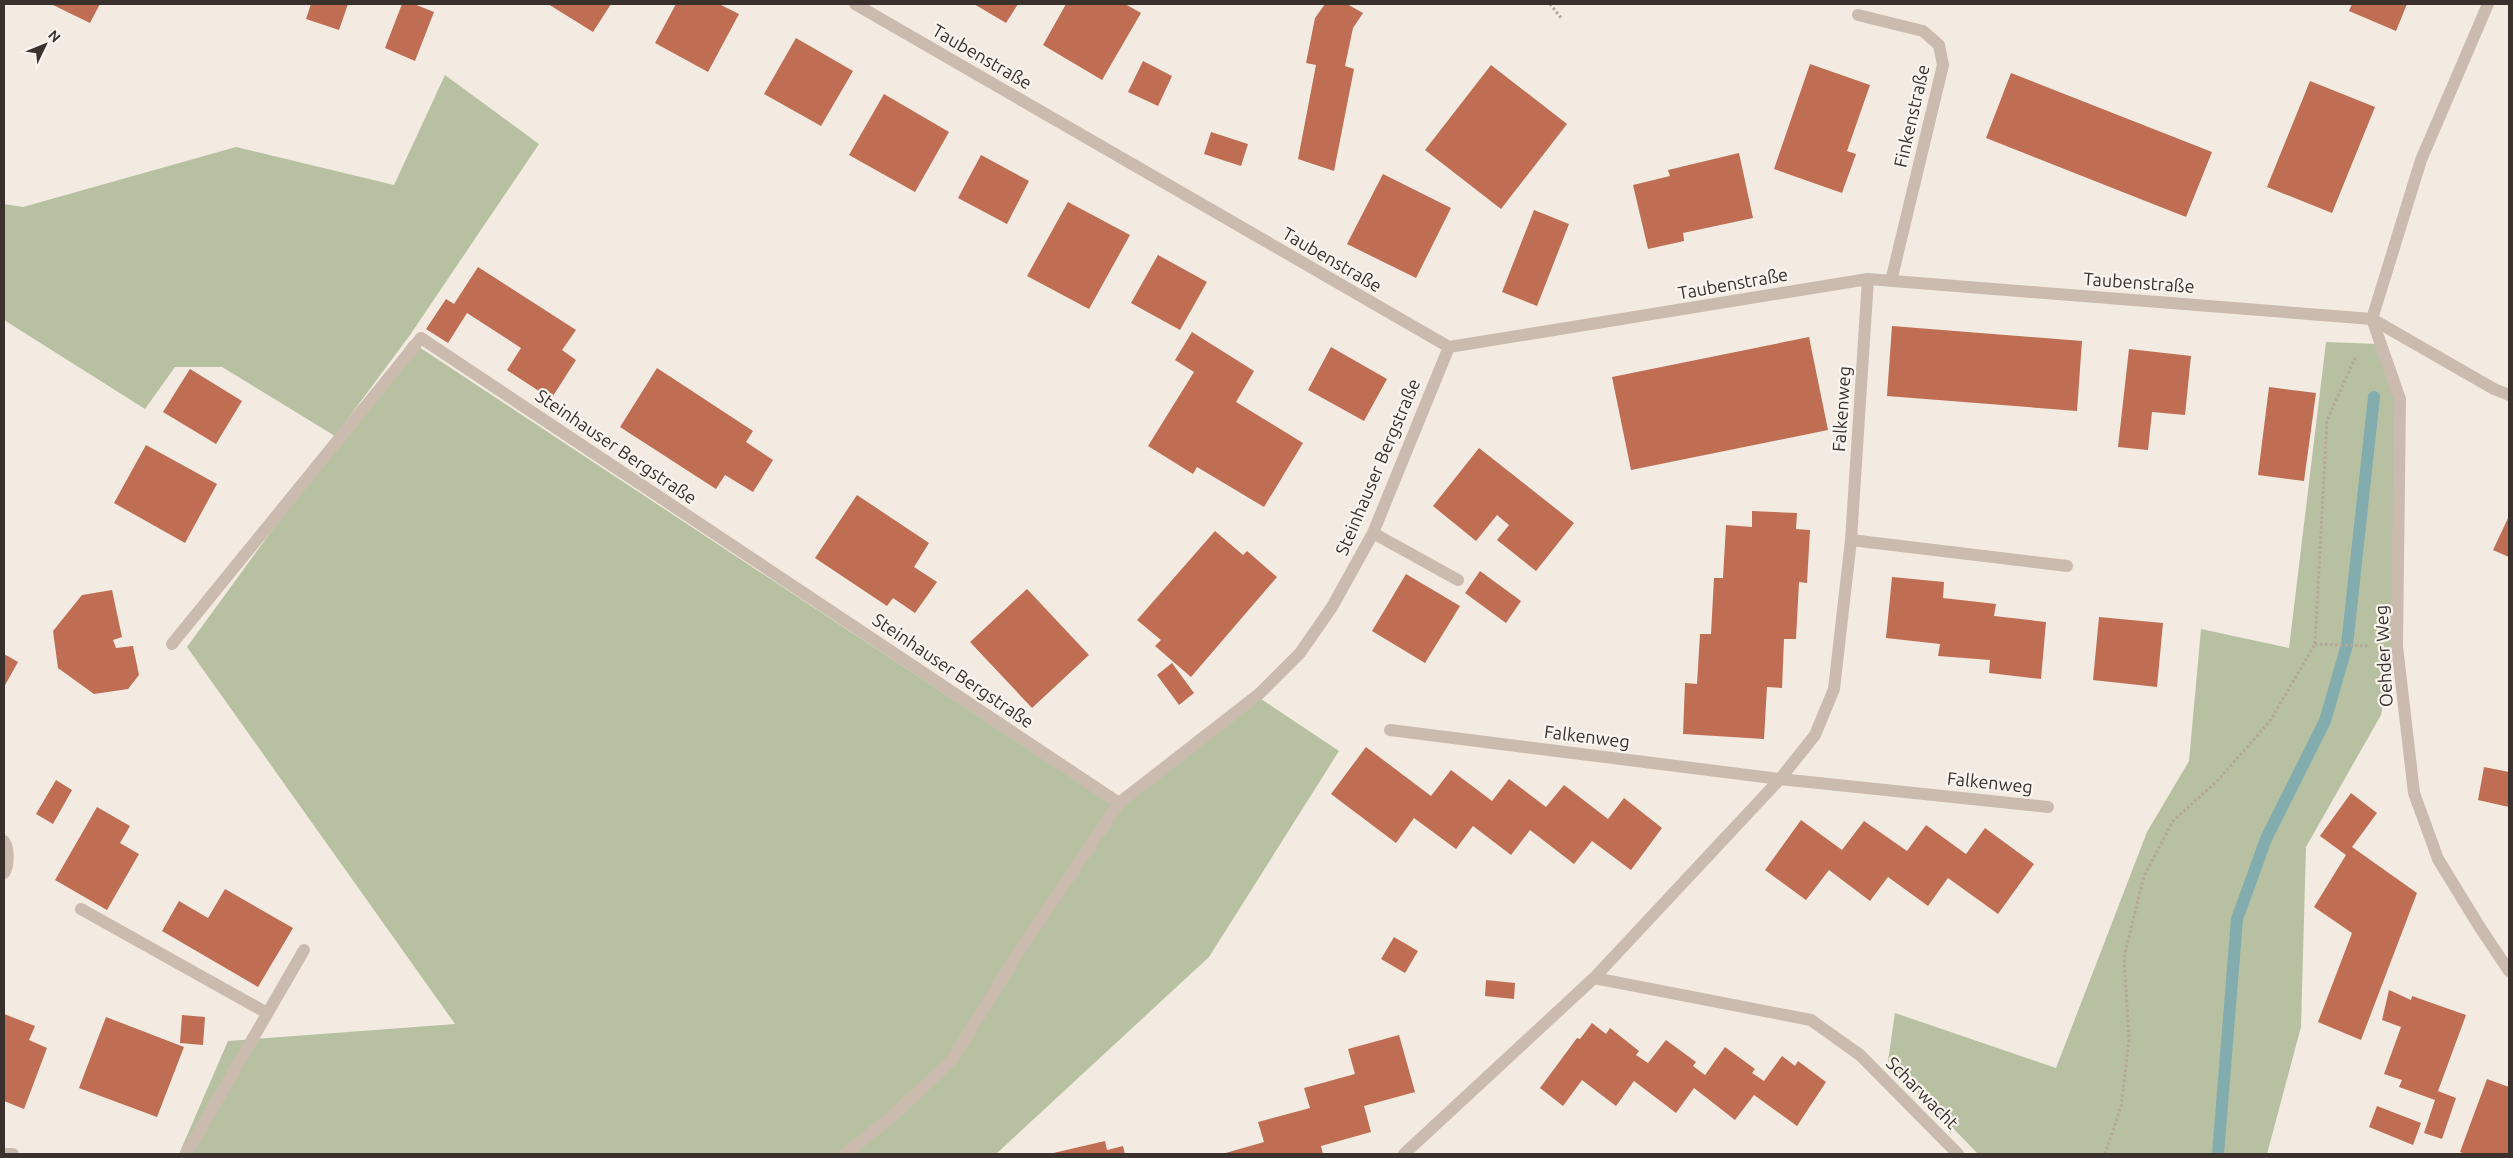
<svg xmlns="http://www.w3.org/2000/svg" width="2513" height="1158" font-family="Ubuntu,sans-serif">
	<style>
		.green { fill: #b7c1a2 }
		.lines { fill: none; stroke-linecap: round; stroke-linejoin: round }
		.stream { stroke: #82acae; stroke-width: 12 }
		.building { fill: #bf6e53 }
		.path { stroke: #b6a598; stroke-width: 3; stroke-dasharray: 2.5 2.5; stroke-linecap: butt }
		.minor { stroke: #cbbbae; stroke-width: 12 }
		.labels { text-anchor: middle; stroke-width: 4.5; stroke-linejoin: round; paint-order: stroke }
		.street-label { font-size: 18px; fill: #3a302c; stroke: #faf5ef }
	</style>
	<rect width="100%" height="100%" fill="#f3ebe2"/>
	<path class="green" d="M445 75 539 144 410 335 335 436 222 367H175L145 409 4 320V204L23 207 236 147 394 185Z
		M410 341 1119 809 1261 699 1339 751 1209 957 996 1154H179L228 1041 455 1024 187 647Z
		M2326 342 2378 344 2397 401 2395 646 2381 715 2306 847 2301 1027 2267 1154H1978L1888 1061 1895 1013 2056 1068 2147 832 2189 761 2201 629 2289 648Z"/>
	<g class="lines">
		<path class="stream" d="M2218 1154 2237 919 2266 839 2325 721 2347 645 2374 397"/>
	</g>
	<path class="building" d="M51 4H100L90 23Z
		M311 4H348L339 30 306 19Z
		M402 4H414L434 12 415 61 385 48Z
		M548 4H611L593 32Z
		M676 4H719L739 14 708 72 655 43Z
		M974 4H1018L1006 23Z
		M1066 4H1125L1141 13 1102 80 1043 45Z
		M1325 4H1347L1363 13 1353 28 1345 66 1354 69 1334 171 1298 159 1316 65 1306 63 1315 18Z
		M2352 4H2407L2396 31 2349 11Z
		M796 38 853 71 821 126 764 94Z
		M1143 61 1172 76 1158 106 1128 92Z
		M1810 64 1870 85 1847 151 1856 154 1842 193 1774 169Z
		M1491 65 1567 124 1501 209 1425 150Z
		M2011 73 2212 152 2186 217 1986 138Z
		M2310 81 2375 107 2332 213 2267 187Z
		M884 94 949 132 915 192 849 155Z
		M1211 132 1248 144 1241 166 1204 154Z
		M1739 153 1753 218 1683 233 1684 241 1648 249 1633 185 1670 176 1668 170Z
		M981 155 1029 181 1007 224 958 198Z
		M1383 174 1451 208 1416 278 1347 244Z
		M1068 202 1130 235 1089 309 1027 276Z
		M1534 210 1569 224 1537 306 1502 292Z
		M1158 255 1207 282 1180 330 1131 303Z
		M478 267 576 330 562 350 576 360 551 399 507 370 521 348 467 313 448 343 426 329 446 299 454 304Z
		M1892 326 2082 341 2077 411 1887 396Z
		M1192 332 1254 371 1236 402 1303 443 1264 507 1197 467 1193 474 1148 446 1194 372 1175 360Z
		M1809 337 1828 430 1631 470 1612 377Z
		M1331 347 1387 379 1364 421 1308 390Z
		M2129 349 2191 356 2185 415 2152 412 2148 450 2118 447Z
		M657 368 753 431 746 442 773 460 753 492 725 475 716 489 620 427Z
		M190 369 242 401 216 444 163 412Z
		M2269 387 2316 393 2304 481 2258 475Z
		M146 445 217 484 185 543 114 503Z
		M1479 448 1574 523 1536 571 1497 540 1509 525 1497 515 1476 541 1433 506Z
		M857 495 929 543 914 567 937 582 915 613 893 598 887 606 815 558Z
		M1752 511 1797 513 1796 529 1810 530 1807 583 1799 582 1796 639H1784L1782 688 1767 687 1764 739 1683 734 1685 683 1697 684 1700 634H1711L1714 578H1723L1726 525 1752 527Z
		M2509 516V557L2493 550Z
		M1215 531 1243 555 1247 551 1277 577 1191 677 1155 646 1161 640 1137 620Z
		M1480 571 1521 601 1506 623 1465 593Z
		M1406 574 1460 606 1425 663 1372 631Z
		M1892 577 1944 582 1943 598 1996 604 1994 616 2046 622 2041 679 1989 673 1990 660 1938 656 1940 644 1886 638Z
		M1027 589 1089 655 1032 708 970 642Z
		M112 590 122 637 113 640 116 648 133 646 139 675 128 689 94 694 58 668 53 631 82 595Z
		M2099 617 2163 623 2157 687 2093 680Z
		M4 654 18 662 4 687Z
		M1172 663 1194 693 1179 705 1157 675Z
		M1366 747 1431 796 1451 770 1492 801 1509 779 1546 807 1564 785 1608 819 1624 798 1662 828 1631 870 1592 841 1574 864 1530 830 1511 855 1473 826 1456 849 1414 818 1396 843 1331 794Z
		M2484 767 2509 772V807L2478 800Z
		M56 780 72 790 53 824 36 814Z
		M2351 793 2377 813 2352 847 2417 893 2361 1040 2318 1022 2352 933 2314 907 2346 855 2320 836Z
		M97 807 130 826 120 843 139 854 107 910 55 880Z
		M1801 820 1842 850 1864 821 1907 851 1926 825 1966 854 1985 828 2034 864 1998 914 1948 878 1928 906 1888 877 1870 901 1829 870 1806 900 1765 870Z
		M225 889 293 928 258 987 162 931 179 901 208 918Z
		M1394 937 1418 951 1405 973 1381 959Z
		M1486 980 1515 983 1514 999 1485 996Z
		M2389 990 2411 1000 2412 996 2466 1015 2438 1091 2456 1098 2442 1139 2424 1133 2435 1100 2399 1087 2402 1080 2384 1074 2401 1027 2382 1020Z
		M4 1014 35 1026 29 1040 47 1048 24 1109 4 1101Z
		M182 1015 205 1017 203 1045 180 1043Z
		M106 1017 184 1047 157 1117 79 1088Z
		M1592 1023 1606 1034 1610 1028 1639 1051 1636 1055 1648 1063 1666 1040 1696 1062 1693 1066 1705 1075 1725 1047 1755 1069 1752 1073 1764 1081 1782 1056 1795 1066 1798 1061 1826 1082 1797 1126 1754 1095 1735 1120 1694 1088 1676 1113 1634 1081 1616 1106 1582 1080 1563 1106 1540 1088 1577 1038 1580 1039Z
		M1399 1035 1415 1092 1364 1106 1371 1132 1321 1146 1323 1154H1222L1264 1142 1258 1122 1310 1108 1304 1088 1355 1074 1348 1049Z
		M2487 1079 2509 1087V1154H2465L2460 1152Z
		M2377 1106 2421 1123 2413 1145 2369 1127Z
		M1105 1141 1107 1150 1123 1146 1125 1154H1049Z"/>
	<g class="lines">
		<path class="path" d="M1550 4 1562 19
			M2315 644 2370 646
			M2105 1154 2121 1107 2129 1040 2124 957 2144 876 2173 821 2218 780 2270 721 2315 644 2327 420 2356 356"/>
		<path class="minor" d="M855 4 1449 347 1868 279 2372 319 2494 389 2509 395
			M1858 15 1923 31 1939 45 1943 65 1891 281
			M2372 319 2400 399 2397 646 2414 793 2438 859 2479 926 2509 971
			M2372 319 2421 160 2488 4
			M1373 533 1458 580
			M1851 540 2067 566
			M172 644 421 338 1119 803
			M1390 730 1780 779 2048 807
			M4 841C9 849 9 865 4 873
			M81 909 267 1013
			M1594 978 1811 1020 1860 1055 1958 1154
			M4 1154H13
			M186 1154 304 950
			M845 1154 889 1119 952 1060 1018 953 1119 803 1259 694 1300 653 1332 607 1373 533 1449 347
			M1404 1154 1594 978 1780 779 1815 735 1834 689 1851 540 1868 279"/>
	</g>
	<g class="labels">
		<g class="street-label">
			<text transform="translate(982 57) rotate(30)" y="6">Taubenstraße</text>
			<text transform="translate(1912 116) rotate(-77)" y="6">Finkenstraße</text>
			<text transform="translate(1332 260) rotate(30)" y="6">Taubenstraße</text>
			<text transform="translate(2139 283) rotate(4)" y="6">Taubenstraße</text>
			<text transform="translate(1733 284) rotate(-10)" y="6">Taubenstraße</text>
			<text transform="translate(1842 409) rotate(-86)" y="6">Falkenweg</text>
			<text transform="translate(616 447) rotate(34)" y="6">Steinhauser Bergstraße</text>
			<text transform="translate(1378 467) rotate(-67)" y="6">Steinhauser Bergstraße</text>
			<text transform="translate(2384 656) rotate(-93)" y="6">Oehder Weg</text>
			<text transform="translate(953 671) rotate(34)" y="6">Steinhauser Bergstraße</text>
			<text transform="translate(1587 737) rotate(7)" y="6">Falkenweg</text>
			<text transform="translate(1990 783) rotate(6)" y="6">Falkenweg</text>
			<text transform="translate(1922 1093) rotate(45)" y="6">Scharwacht</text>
		</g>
	</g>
	<rect width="2513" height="1158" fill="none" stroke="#3a302c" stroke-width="10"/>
	<g transform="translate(45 45) rotate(47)" stroke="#faf5ef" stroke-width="4" paint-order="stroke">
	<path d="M0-4L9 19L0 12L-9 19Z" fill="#3a302c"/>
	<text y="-8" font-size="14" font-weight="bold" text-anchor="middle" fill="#3a302c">N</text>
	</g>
</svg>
